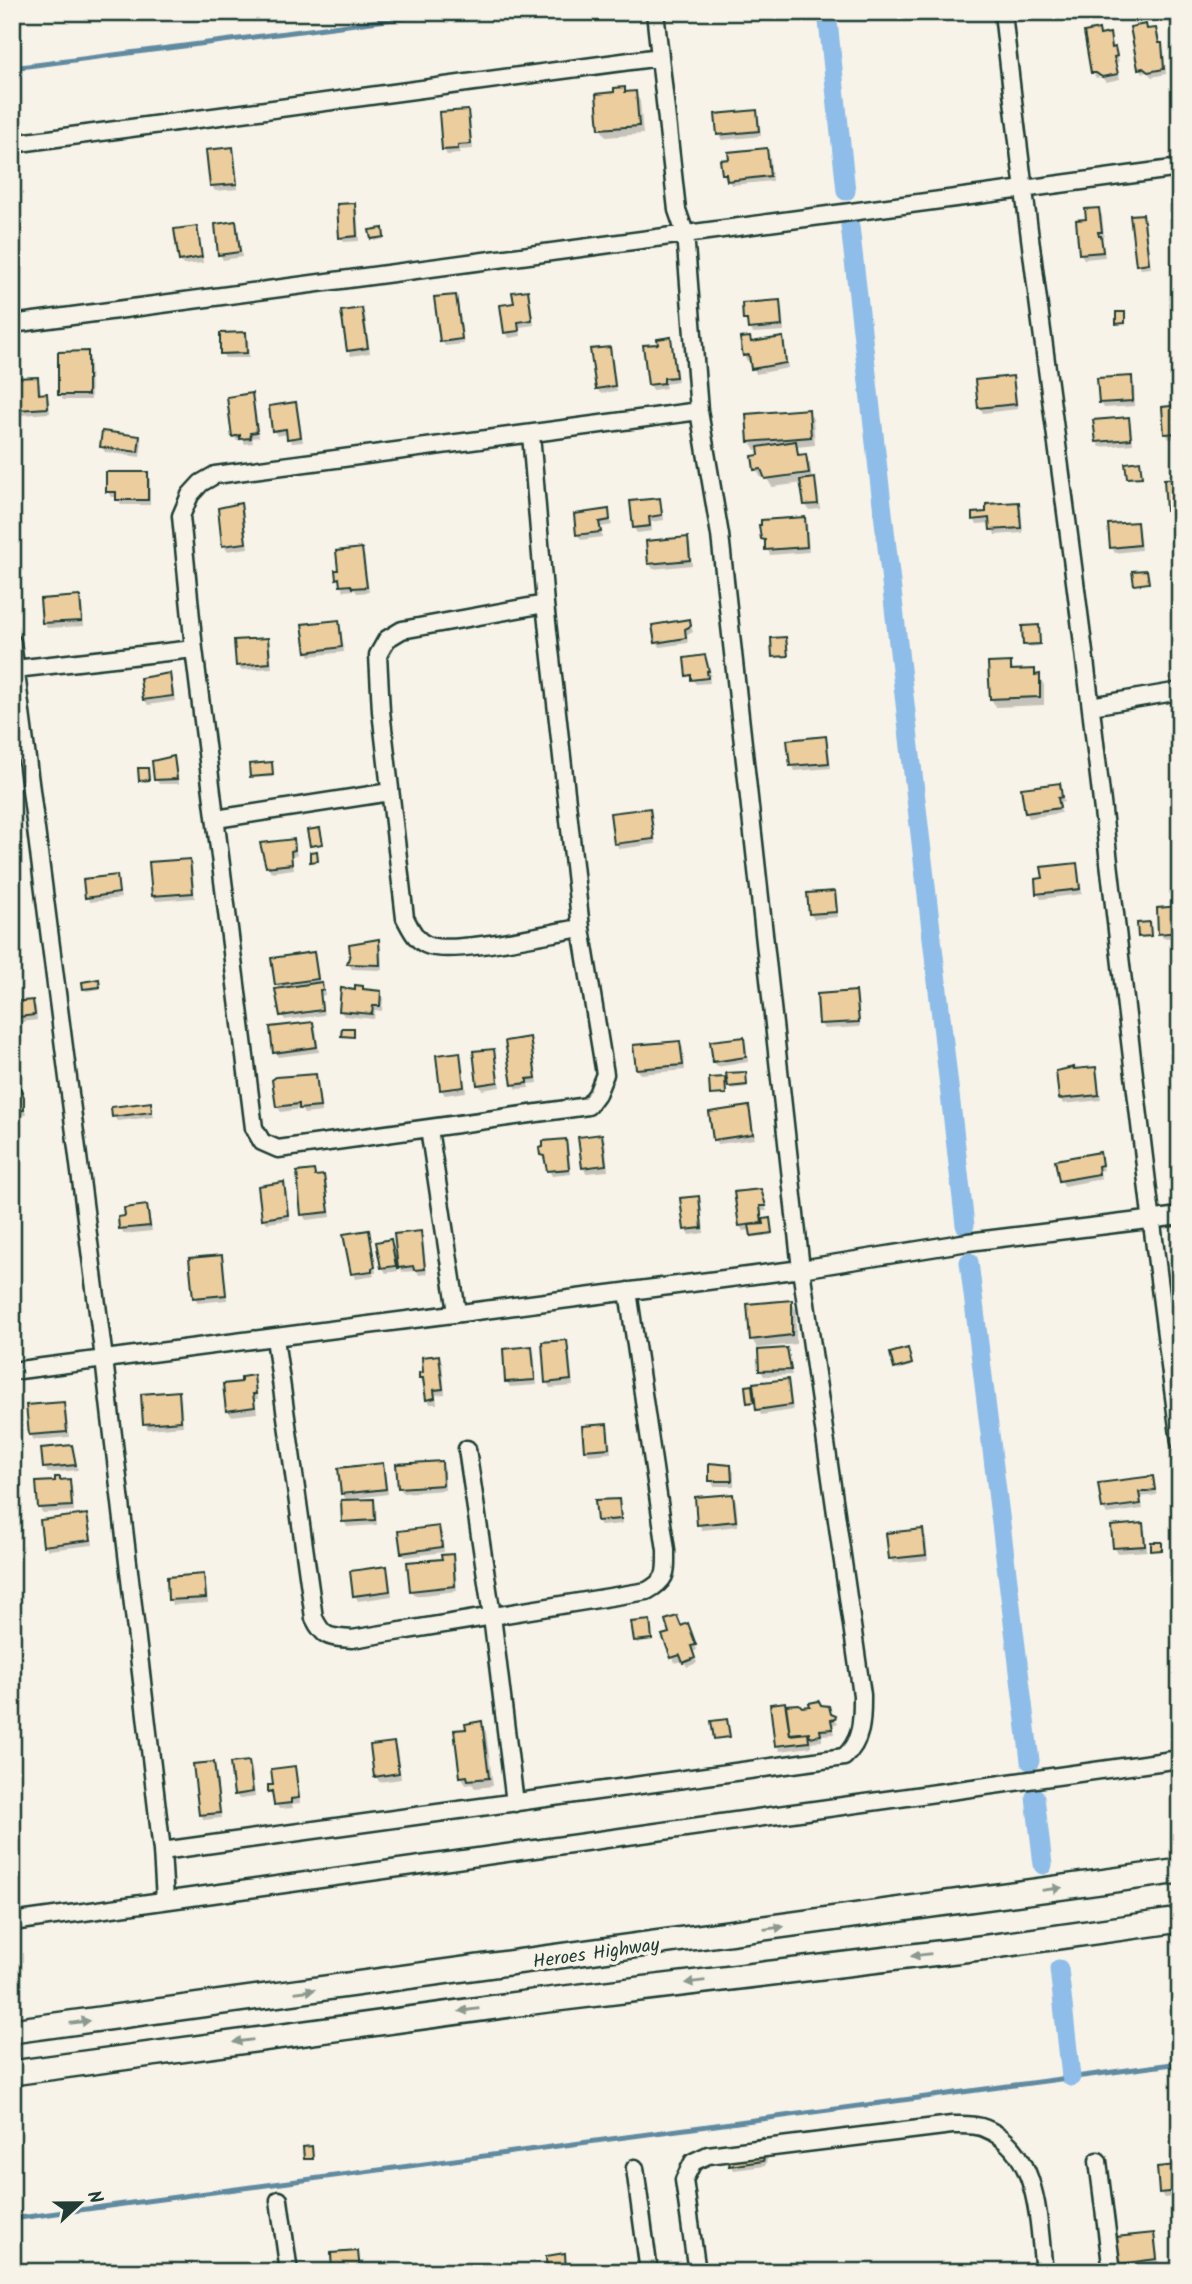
<svg xmlns="http://www.w3.org/2000/svg" width="1192" height="2284" font-family="Kalam,sans-serif">
	<style>
		.shadow { fill: #0003; fill-rule: evenodd }
		.lines { fill: none; stroke-linecap: round; stroke-linejoin: round }
		.stream { stroke: #618aa0; stroke-width: 5 }
		.canal { stroke: #8dbde8; stroke-width: 19 }
		.building { fill: #ebcd9e; stroke: #1f3d34; stroke-width: 2 }
		.minor-casing { stroke: #1f3d34; stroke-width: 21 }
		.secondary-casing { stroke: #1f3d34; stroke-width: 28 }
		.minor { stroke: #f7f3e8; stroke-width: 16 }
		.secondary { stroke: #f7f3e8; stroke-width: 23 }
		.oneway { fill: #8b988e }
		.labels { text-anchor: middle; stroke-width: 7; stroke-linejoin: round; paint-order: stroke }
		.street-label { font-size: 19px; fill: #1f3d34; stroke: #f7f3e8 }
	</style>
	<rect width="100%" height="100%" fill="#f7f3e8"/>
	<filter id="ink" filterUnits="userSpaceOnUse"><feTurbulence type="fractalNoise" baseFrequency=".0143" numOctaves="2"/><feDisplacementMap in="SourceGraphic" scale="14" xChannelSelector="R" yChannelSelector="G"/><feConvolveMatrix kernelMatrix="1 2 1 2 8 2 1 2 1" color-interpolation-filters="sRGB"/></filter>
	<g filter="url(#ink)">
		<path class="shadow" d="M1155 30 1164 50 1166 74 1152 77 1147 72 1143 73 1139 68 1147 31Z
			M1098 31 1101 36 1109 35 1112 40 1113 49 1117 55 1119 61 1116 63 1120 79 1106 82 1101 77 1096 78 1093 73Z
			M624 89 626 93H635L640 101 643 134 606 137 601 129 616 94Z
			M467 112 470 117 473 149 460 150V154L447 155 444 150Z
			M756 112 759 117 761 136 722 140 719 135Z
			M232 149 235 154 238 189 215 191 212 186 208 151Z
			M766 150 770 156 772 181 732 185 726 179 723 174Z
			M354 205 357 210 359 241 344 242 341 237Z
			M1098 210 1102 215 1104 237H1100L1103 243 1105 257 1084 259 1081 254Z
			M1142 216 1145 221 1151 268 1141 269 1138 264Z
			M235 223 238 228 242 257 223 260 220 254Z
			M196 228 199 234 203 263 183 265 180 260Z
			M372 232H383L384 239 374 241Z
			M527 292 530 297 534 325 520 327 521 336 509 338 506 332Z
			M455 296 458 302 464 344 445 346 442 341Z
			M779 302 782 308 784 331 753 333 745 320Z
			M362 310 365 315 370 353 351 356 348 350Z
			M245 334 248 339 249 358H225L222 353Z
			M670 339 673 344 678 382 665 384 666 388 653 390 650 384 660 345Z
			M749 339 752 343 782 339 785 345 788 368 756 374 752 360 747 361 744 355Z
			M609 349 612 354 617 391 600 393 597 388Z
			M87 353 90 358 91 400H63L60 394Z
			M1012 378 1015 383 1018 409 983 413 980 408 977 382Z
			M1131 378 1134 384 1135 406 1104 408 1101 403Z
			M37 379 40 384 41 395H46L49 400 50 413 21 415 18 410Z
			M251 395 254 400 259 437 252 438 253 443 245 444 243 440 237 441 234 436Z
			M295 404 298 409 303 442 292 443 288 434 277 436 274 430Z
			M1180 407V438L1169 439 1166 433Z
			M808 411 813 419 815 445 797 447 800 456H805L810 464 812 480 817 485 820 509 809 510 806 505 803 483 772 487 766 477 761 478 756 469 761 456 760 449 755 450 750 441Z
			M1128 419 1131 424 1133 444 1100 447 1097 442Z
			M139 438 142 443 140 457 105 452 102 447Z
			M147 474 150 479V505H121L118 497H111L108 492Z
			M1180 480V519H1173L1168 511Z
			M659 500 662 505 664 520 651 522 652 531 637 533 634 528Z
			M1018 504 1021 509 1023 533 995 535 991 523 977 524 974 519Z
			M240 505 243 511 248 548 227 551 224 545Z
			M608 511 612 525 601 527 602 537 581 540 578 535Z
			M804 519 807 524 809 552 770 555 763 539Z
			M1136 523 1139 529 1141 550 1115 553 1112 547Z
			M687 539 690 544 692 565 653 569 650 564Z
			M361 550 364 555 369 592 357 593 355 590 344 591 341 585Z
			M79 598 82 603 84 626 47 628 44 623 42 600Z
			M689 621 693 632 687 635 688 643 660 647 657 642Z
			M338 622 341 627 344 652 310 656 307 651Z
			M1038 627 1040 646 1026 647 1024 644Z
			M267 639 270 645 272 668 241 670 238 665Z
			M707 662 711 676H709L710 683 696 684 688 675Z
			M1010 664 1015 672 1034 671 1037 676H1039L1044 685V705L996 707 991 699Z
			M169 675 172 681 175 701 148 705 145 700 142 679Z
			M825 738 828 743 831 768 795 771 792 766 789 741Z
			M173 758 176 763 179 784H159L156 779Z
			M272 766 273 777 253 778 252 776Z
			M1059 784 1064 802 1060 803 1061 813 1029 818 1026 812Z
			M649 810 652 815 656 844 619 849 616 843Z
			M293 841 297 855 292 856 294 869 271 872 268 866Z
			M189 861 192 866 195 898 156 901 153 895Z
			M1076 865 1079 870 1082 894 1041 899 1038 894 1045 880Z
			M116 877 121 898 90 902 87 897Z
			M834 892 837 898 838 917 814 919 810 914Z
			M1180 908V937L1163 938 1160 933Z
			M378 941 381 946 382 970 352 969 349 964 352 954Z
			M313 953 316 959 320 984 324 989 325 995 321 996 324 1015 285 1020 282 1015 273 960Z
			M84 983H99L100 989 86 991Z
			M380 993 383 998 382 1011 375 1010 374 1019 344 1016 341 1011Z
			M855 993 858 998 860 1027 824 1029 821 1024Z
			M32 1001 36 1007 37 1020 21 1022 20 1032 12 1033V1004Z
			M313 1024 316 1029 319 1052 278 1057 275 1052Z
			M529 1039 532 1044 538 1083 528 1084 529 1088 517 1089 514 1084Z
			M743 1039 746 1044 748 1062 717 1067 714 1061Z
			M679 1043 683 1048 685 1070 640 1074 637 1069Z
			M493 1051 496 1056 500 1087 482 1090 478 1084Z
			M459 1054 462 1060 466 1092 445 1095 441 1089Z
			M1095 1069 1098 1074 1101 1100 1063 1104 1060 1098 1074 1071Z
			M315 1076 318 1081 322 1112 304 1114 301 1109 281 1112 277 1106Z
			M746 1076 747 1087 730 1089 729 1087Z
			M12 1089 22 1094 26 1115 12 1116Z
			M150 1103 154 1117 117 1121 114 1116Z
			M748 1108 751 1114 755 1139 718 1144 715 1139Z
			M602 1136 605 1141 608 1171 586 1173 583 1167Z
			M565 1140 568 1146 571 1174 552 1176 542 1155Z
			M1099 1154 1104 1170 1100 1171 1101 1179 1064 1186 1061 1180Z
			M313 1172 316 1177H323L326 1182 331 1217 306 1220 303 1215 299 1174Z
			M283 1184 286 1190 290 1220 267 1223 264 1218Z
			M760 1191 767 1211H762L763 1221 770 1222 772 1235 754 1237 752 1230 743 1231 740 1226Z
			M698 1198 701 1204 704 1233 689 1235 686 1229Z
			M146 1207 149 1212 152 1231 124 1234 121 1228Z
			M368 1232 371 1237 376 1273H373L374 1276 356 1279 353 1274Z
			M420 1233 423 1238 427 1274 419 1275 417 1271 402 1272 397 1262 398 1271 386 1273 383 1268 390 1241 398 1254Z
			M221 1256 224 1262 227 1300 198 1303 195 1297Z
			M791 1301 796 1310V1344L757 1348 752 1339Z
			M566 1342 569 1347 573 1386 550 1388 547 1382Z
			M531 1348 534 1354 537 1385 510 1387 507 1382Z
			M786 1350 792 1375 764 1376 761 1371Z
			M908 1352 911 1366 897 1370 896 1368Z
			M439 1357 442 1362 445 1394 436 1395 437 1404H430L421 1378Z
			M253 1377 256 1382 258 1399H255L257 1413 231 1416 228 1410 243 1383Z
			M787 1381 790 1386 793 1410 761 1415 757 1403 750 1404 752 1387 756 1394Z
			M178 1393 181 1399 183 1426 148 1429 145 1423Z
			M63 1403 66 1409 69 1437 34 1440 31 1435Z
			M606 1426 609 1431 611 1453 589 1455 586 1450 584 1428Z
			M71 1447 78 1470 48 1473 45 1468Z
			M441 1463 444 1468 445 1490 403 1493 400 1488 398 1466Z
			M382 1464 385 1470 388 1494 349 1499V1502L373 1500 376 1506 377 1525 347 1527 344 1521 347 1502 343 1494Z
			M730 1467 734 1472V1486H714L711 1481Z
			M1152 1477 1157 1495 1141 1497 1143 1509 1107 1514 1103 1509Z
			M69 1481 72 1486 74 1511 43 1513 39 1508 60 1482Z
			M732 1495 736 1501 738 1526 702 1530 699 1524Z
			M618 1500 621 1506 622 1524 601 1526 598 1520Z
			M86 1515 89 1521 93 1545 48 1550 45 1545Z
			M1142 1525 1145 1530 1147 1551 1118 1553 1115 1548Z
			M438 1528 442 1533 444 1552 405 1557 402 1552Z
			M923 1531 926 1537 928 1560 893 1563 890 1558Z
			M452 1556 455 1561 457 1591 415 1596 412 1591 444 1561Z
			M386 1568 389 1573 392 1596 358 1601 355 1595Z
			M203 1576 206 1581 208 1603 173 1605 170 1600Z
			M650 1624 652 1640 637 1643 635 1641Z
			M681 1627 690 1631 697 1650 693 1652 697 1663 687 1667 684 1660 675 1663 665 1636Z
			M784 1703 787 1707 801 1709 828 1708 838 1723 833 1725 835 1734 822 1735V1741L811 1742V1747L780 1751 777 1745ZM818 1731 795 1737 794 1732Z
			M481 1723 486 1732 493 1786 475 1788 472 1784 466 1785 462 1777 468 1730Z
			M394 1744 397 1749 401 1779 379 1782 376 1776Z
			M249 1763 252 1768 255 1797 239 1799 236 1794Z
			M213 1764 216 1769 222 1818 204 1820 201 1815Z
			M294 1768 297 1773 300 1803 292 1804 293 1808 279 1809 270 1791Z
			M765 2145 768 2157 765 2166 734 2170 731 2165Z
			M1176 2167 1179 2172 1180 2196 1164 2198 1161 2193 1159 2168Z
			M1153 2234 1156 2240 1159 2265 1124 2269 1121 2263Z"/>
		<g class="lines">
			<path class="stream" d="M12 68 450 12
				M12 2219 1180 2063"/>
			<path class="canal" d="M827 12 846 191
				M850 226 965 1225
				M969 1262 1030 1761
				M1035 1797 1043 1865
				M1059 1969 1071 2077"/>
		</g>
		<path class="building" d="M1146 24 1147 29 1156 28 1159 43H1162L1164 69 1148 72 1143 68 1138 69 1130 27Z
			M1099 29 1100 35 1110 33 1112 48 1115 47 1117 56 1114 57 1118 74 1102 77 1096 73H1091L1084 32Z
			M625 87V92L636 91 639 126 599 129 596 94 614 92V88Z
			M468 110 471 144 458 145V149L442 150 439 112Z
			M757 110 759 131 717 135 715 114Z
			M233 147 237 184 210 186 206 150Z
			M767 148 770 176 727 181 726 174H722L720 160 729 159 728 152Z
			M355 203 357 236 339 238 337 204Z
			M1099 208 1102 232H1098L1099 236H1101L1103 252 1079 254 1076 220 1086 219 1085 209Z
			M1143 214 1149 263 1136 265 1130 215Z
			M236 221 240 252 218 255 215 224Z
			M197 226 202 257 179 261 174 229Z
			M383 228 384 237 371 239 369 230Z
			M528 290 532 320 518 322 519 331 504 333 500 305 514 303 512 292Z
			M456 295 462 339 440 342 434 297Z
			M780 300 782 326 748 329 747 320H743L742 303Z
			M362 308 368 348 347 351 341 311Z
			M1116 312H1125V323L1116 324Z
			M246 332 247 353 220 354V333Z
			M671 337 676 377 664 378V383L648 385 643 345 658 344 657 339Z
			M750 337 751 342 783 337 786 363 751 369 749 355 743 356 740 338Z
			M610 347 615 386 596 389 590 349Z
			M88 351V395H58V352Z
			M1013 376 1016 404 978 408 975 380Z
			M1132 376 1133 401 1099 403 1097 378Z
			M38 377 39 394 47 393 48 408 16 410 14 378Z
			M252 393 257 432 250 433 251 438 240 439V435L232 437 227 397Z
			M296 402 301 437 287 439 286 429 272 431 269 406Z
			M1180 405V433L1164 434 1162 407Z
			M809 409 811 437 748 442 746 414Z
			M1129 417 1131 439 1096 442 1093 420Z
			M102 431 140 436 138 452 100 447Z
			M796 441 798 455 806 454 809 473 765 479 761 469 754 470 752 456 759 455 758 447Z
			M1140 461 1142 477 1127 478 1125 463Z
			M106 472H148V500H116V492H106Z
			M815 478 818 504 804 505 800 480Z
			M1180 478V510L1166 511 1164 479Z
			M660 498 662 515 649 517 650 526 633 528 630 501Z
			M1019 502 1021 528 990 530 989 518 972 520V513L986 512V504Z
			M241 503 246 543 222 546 218 508Z
			M609 509 610 520 599 522 601 532 576 535 574 514Z
			M805 517 807 547 765 550V540L761 539 759 525H761V520Z
			M1137 522 1139 545 1110 548 1108 524Z
			M688 537 690 560 648 564 646 541Z
			M362 548 367 587 352 588 351 585 340 586 339 578 336 579 335 570H338L336 551Z
			M1147 570 1149 583 1134 585 1132 571Z
			M80 596 82 621 42 623 40 599Z
			M690 619 691 626 685 629 686 638 655 643 652 625Z
			M339 620 342 647 306 652 302 624Z
			M1039 625 1040 644 1023 645 1022 626Z
			M786 637 788 656 772 657 771 638Z
			M268 638 270 663 236 666 234 640Z
			M705 655 709 671H707L708 678 691 680V675L686 676 684 658Z
			M1011 662V670L1035 669V675L1040 674V697L990 699 988 663Z
			M170 673 173 696 143 700 140 678Z
			M826 736 829 763 790 766 787 740Z
			M174 756 177 779 154 780 152 761Z
			M272 762 273 775 250 777 249 764Z
			M138 768H148L149 780 139 781Z
			M1060 783 1062 797 1058 798 1060 808 1025 813 1021 788Z
			M650 808 654 839 614 844 610 813Z
			M320 828 323 844 310 846 307 830Z
			M294 839 295 850 291 851 292 864 266 867 260 843Z
			M317 851 318 861 310 862V852Z
			M190 859 193 893 152 896 149 862Z
			M1077 863 1080 889 1036 894 1035 879 1043 878 1041 867Z
			M117 875 119 893 85 898 83 879Z
			M835 891 837 912 809 914 807 893Z
			M1180 906V932L1158 934 1157 908Z
			M1150 922 1151 936 1138 937 1137 923Z
			M379 939 380 965 347 964 350 954 349 944Z
			M314 952 318 979 275 985 271 958Z
			M99 979 100 987 83 989 82 982Z
			M322 982 323 990H320L322 1010 280 1016 275 989Z
			M355 985 363 986V989L381 991 380 1006H373L372 1014 339 1011 341 988 355 990Z
			M856 991 859 1022 819 1024 817 994Z
			M33 1000 35 1015 19 1017 17 1027H12V1002Z
			M313 1022 317 1047 273 1053 270 1027Z
			M342 1028H354V1037L341 1036Z
			M530 1037 536 1078 527 1079V1083L512 1085 505 1041Z
			M744 1037 746 1057 713 1062 710 1041Z
			M680 1041 683 1065 636 1069 633 1045Z
			M494 1049 498 1082 477 1085 473 1051Z
			M460 1052 464 1087 440 1090 436 1055Z
			M1074 1067V1069L1096 1067 1099 1095 1059 1099 1056 1071Z
			M746 1072 747 1085 728 1087 726 1073Z
			M316 1074 320 1107 299 1109V1104L276 1107 272 1080 276 1077Z
			M725 1077 726 1094 710 1095 709 1078Z
			M20 1087 24 1097V1110L12 1111V1088Z
			M151 1102 152 1112 112 1117 111 1107Z
			M749 1106 753 1134 713 1140 709 1112Z
			M602 1134 606 1165 582 1168 578 1137Z
			M566 1139 569 1169 547 1171 544 1156 540 1155 539 1148 543 1147V1141Z
			M1100 1152 1102 1165 1098 1166 1099 1174 1059 1181 1055 1160Z
			M314 1170 315 1176 324 1175 329 1212 301 1215 297 1172Z
			M284 1182 288 1215 262 1219 258 1186Z
			M761 1189 766 1206H760L762 1223 739 1226 734 1192Z
			M699 1196 702 1228 684 1230 680 1198Z
			M147 1205 150 1226 119 1229 118 1217 125 1216 124 1208Z
			M770 1218 772 1233 751 1236 749 1225 764 1224 763 1219Z
			M369 1230 375 1267 372 1268V1271L351 1274 343 1234Z
			M421 1231 425 1269 414 1270 413 1266 398 1268 394 1234Z
			M391 1239 396 1266 381 1268 376 1242Z
			M222 1255 226 1295 193 1298 189 1258Z
			M792 1300V1335L750 1340 747 1304Z
			M567 1340 571 1380 545 1383 542 1342Z
			M532 1346 535 1380 505 1382 503 1349Z
			M787 1348 791 1370 759 1371 758 1350Z
			M908 1348 912 1364 894 1369 890 1353Z
			M439 1355 443 1389 434 1390 435 1398 426 1400 423 1378H419V1373L423 1372 422 1357Z
			M254 1375 256 1394H253L255 1407 226 1411 223 1384 241 1382V1377Z
			M788 1379 791 1405 756 1410 753 1383Z
			M752 1385 754 1402 747 1403 745 1386Z
			M179 1391 181 1421 143 1424 141 1394Z
			M64 1402 67 1432 29 1435 26 1405Z
			M607 1424 609 1448 584 1450 582 1426Z
			M72 1445 76 1465 43 1468 41 1448Z
			M442 1461 443 1485 398 1488 396 1464Z
			M383 1463 386 1489 341 1494 338 1468Z
			M709 1463 731 1465 732 1481H709Z
			M1153 1476 1155 1490 1139 1492 1141 1504 1102 1509 1098 1483Z
			M55 1477H60V1480L70 1479 72 1506 38 1508 36 1482 55 1481Z
			M733 1494 736 1521 697 1525 695 1497Z
			M374 1499 375 1520 342 1522 341 1500Z
			M619 1499 621 1519 597 1521 595 1500Z
			M87 1514 91 1540 43 1546 40 1520Z
			M1143 1523 1145 1546 1113 1548 1111 1526Z
			M439 1526 442 1547 401 1553 398 1531Z
			M923 1529 926 1555 889 1559 886 1533Z
			M1151 1542H1162V1550L1151 1551Z
			M453 1554 455 1586 410 1591 407 1562 442 1559 441 1555Z
			M387 1566 390 1591 353 1596 350 1571Z
			M204 1574 206 1598 168 1600 167 1577Z
			M677 1616 681 1626 688 1623 696 1645 691 1646 695 1658 683 1663 680 1655 671 1658 662 1635 669 1633 665 1620Z
			M650 1620 652 1639 634 1641 631 1622Z
			M819 1701 821 1705 829 1706 831 1714 836 1716 835 1719 831 1720 833 1729 820 1730 821 1735 810 1737 809 1732 790 1734 786 1705 799 1704 802 1707 810 1706 809 1703Z
			M785 1702 790 1735 808 1733 809 1742 775 1746 770 1704Z
			M727 1719 730 1737 714 1739 711 1721Z
			M482 1721 489 1778 468 1780 467 1776 460 1777 454 1730 466 1729 465 1724Z
			M394 1742 399 1773 374 1777 370 1745Z
			M249 1761 253 1792 234 1795 230 1763Z
			M214 1762 220 1813 199 1815 193 1764Z
			M295 1766 299 1798 291 1799V1803L274 1805 272 1791 268 1792V1785H273L271 1769Z
			M763 2138 766 2151 763 2161 729 2166 731 2156 729 2145Z
			M312 2146 313 2159H304L303 2147Z
			M1177 2165 1180 2191 1159 2193 1157 2167Z
			M1154 2233 1157 2259 1119 2264 1116 2237Z
			M358 2251 360 2272H332L331 2253Z
			M565 2253 566 2272H547L546 2256Z
			M1160 2268 1161 2272H1131Z"/>
		<g class="lines">
			<defs>
				<path id="minor" d="M1003 12C1028 245 1063 476 1091 709 1120 953 1147 1198 1180 1442
					M12 144 660 57
					M12 324 1180 168
					M531 434 545 604 581 928 605 1074 597 1094 588 1106 278 1149 262 1142 254 1128 194 649 181 516 190 495 201 483 215 475 699 411
					M545 604 402 630 387 639 378 655 381 711 405 918C411 929 416 942 430 946 458 954 548 933 581 928
					M12 642 104 1359 162 1851 844 1757C863 1740 862 1718 862 1695L801 1269 720 535 699 411 685 233 677 210 655 12
					M15 669 194 649
					M1091 706 1180 691
					M216 819 390 792
					M429 1129 457 1312
					M275 1338 314 1618C324 1639 330 1637 352 1639L647 1591C668 1579 666 1573 666 1550L628 1291
					M12 1371 801 1269 968 1242 1180 1216
					M467 1449 492 1616 515 1803
					M162 1851 165 1900
					M12 1922 1180 1759
					M1098 2161 1112 2272
					M635 2168 649 2272
					M279 2200 289 2272
					M697 2272 684 2180 693 2162 708 2155 952 2125C962 2125 975 2124 984 2128 1040 2150 1038 2221 1044 2272"/>
				<path id="secondary" d="M12 2031 1180 1871
					M12 2073 540 2001 988 1947 1180 1920"/>
			</defs>
			<use href="#minor" class="minor-casing"/>
			<use href="#secondary" class="secondary-casing"/>
			<use href="#minor" class="minor"/>
			<use href="#secondary" class="secondary"/>
		</g>
		<defs><path id="oneway-solid" d="M-6-.8H1V-3.2L6.5 0L1 3.2V.8H-6Z" transform="scale(1.75)"/></defs>
		<g class="oneway">
			<use href="#oneway-solid" transform="translate(1052 1889) rotate(-8)"/>
			<use href="#oneway-solid" transform="translate(774 1928) rotate(-8)"/>
			<use href="#oneway-solid" transform="translate(921 1955) rotate(173)"/>
			<use href="#oneway-solid" transform="translate(695 1982) rotate(173)"/>
			<use href="#oneway-solid" transform="translate(305 1991) rotate(-8)"/>
			<use href="#oneway-solid" transform="translate(469 2010) rotate(172)"/>
			<use href="#oneway-solid" transform="translate(80 2022) rotate(-8)"/>
			<use href="#oneway-solid" transform="translate(243 2041) rotate(172)"/>
		</g>
	</g>
	<g class="labels">
		<g class="street-label">
			<text transform="translate(596 1952) rotate(-8)" y="7">Heroes Highway</text>
		</g>
	</g>
	<rect width="1192" height="2284" fill="none" stroke="#f7f3e8" stroke-width="42"/>
	<rect x="21" y="21" width="1150" height="2242" fill="none" stroke="#1f3d34" stroke-width="2.5" filter="url(#ink)"/>
	<g transform="translate(80 2203) rotate(68)" stroke="#f7f3e8" stroke-width="5" paint-order="stroke">
	<path d="M0-5L12 26L0 18L-12 26Z" fill="#1f3d34"/>
	<text y="-10" font-size="19" font-weight="bold" text-anchor="middle" fill="#1f3d34">N</text>
	</g>
</svg>
